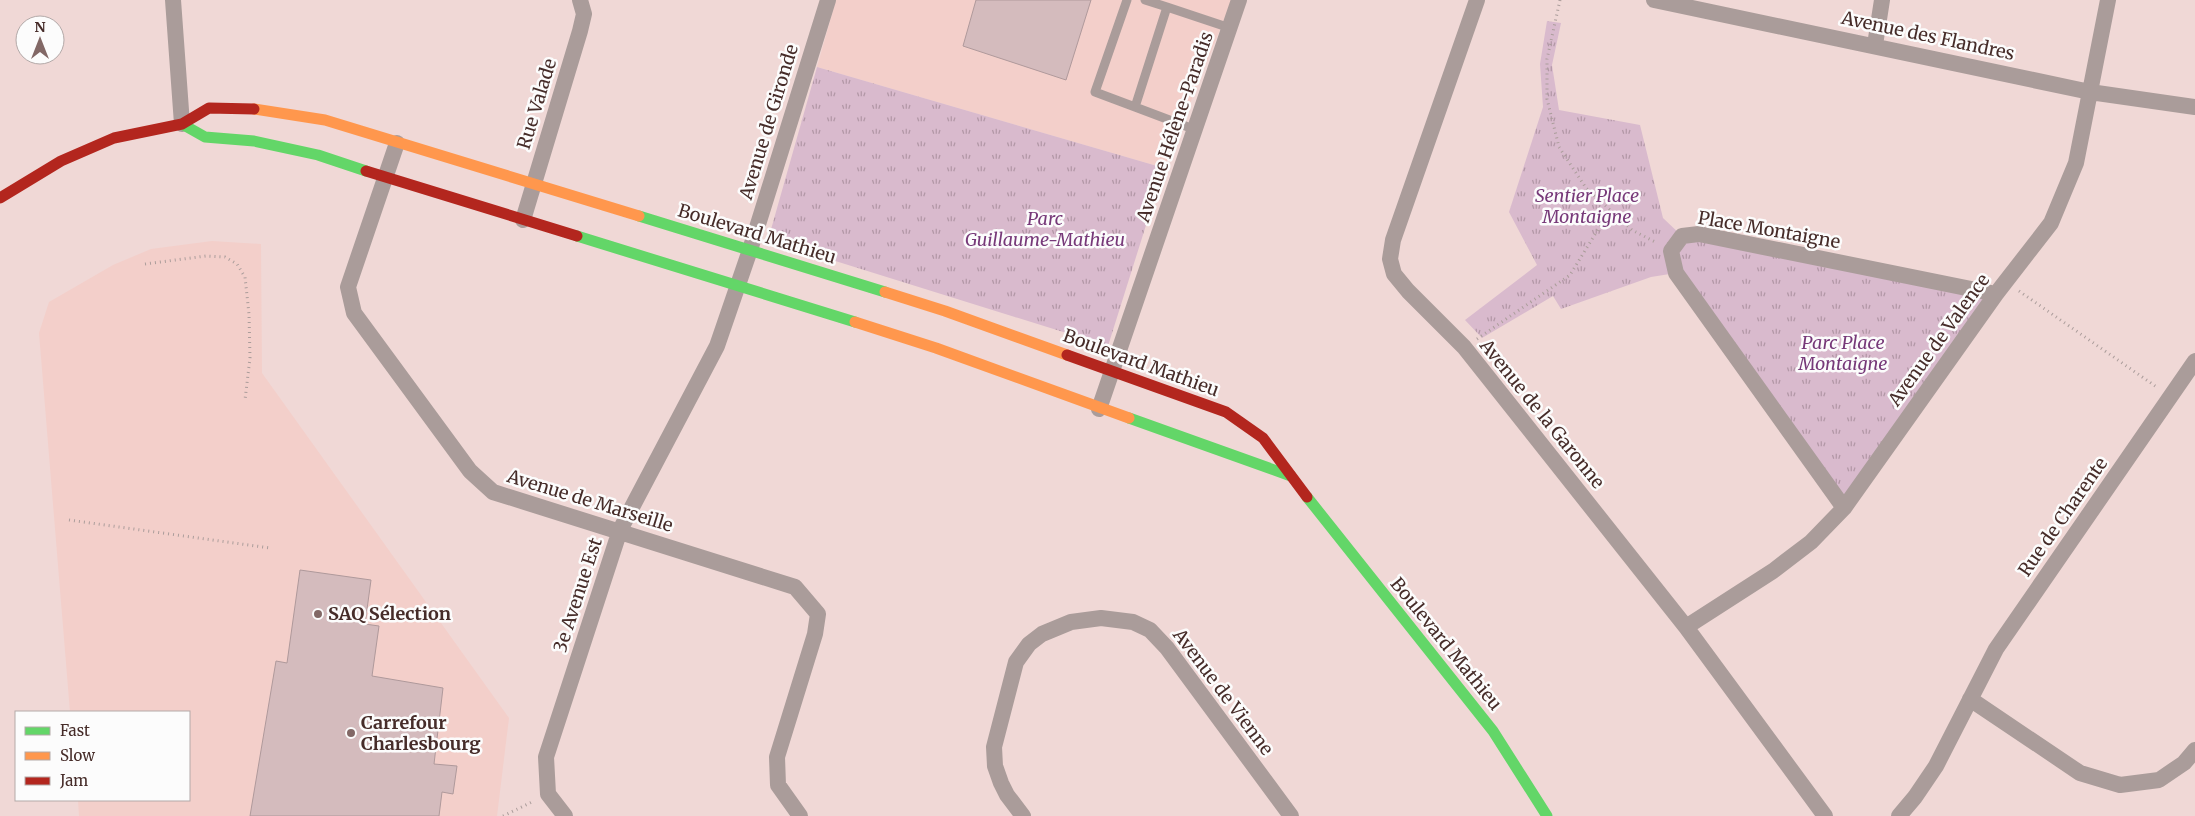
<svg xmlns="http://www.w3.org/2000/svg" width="2195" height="816" font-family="Merriweather,serif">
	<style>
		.built { fill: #f3cfca }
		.park { fill: url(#park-tufts) }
		.building { fill: #d4bbbd; stroke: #af999b }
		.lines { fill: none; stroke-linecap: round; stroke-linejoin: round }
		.path { stroke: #ab9d9b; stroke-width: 3; stroke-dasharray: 1 4; stroke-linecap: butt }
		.lane { stroke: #aa9c9a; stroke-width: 9 }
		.street { stroke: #aa9c9a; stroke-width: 16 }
		.fast { stroke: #63d668; stroke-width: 11 }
		.slow { stroke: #ff974d; stroke-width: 11 }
		.jam { stroke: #b3261e; stroke-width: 11 }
		.poi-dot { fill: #826866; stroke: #fcfcfc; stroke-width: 2 }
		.labels { text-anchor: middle; stroke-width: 5; stroke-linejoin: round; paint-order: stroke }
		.street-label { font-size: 18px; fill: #462c29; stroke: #fcfcfc }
		.park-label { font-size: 18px; font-style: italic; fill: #773979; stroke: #fcfcfc }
		.poi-label { font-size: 18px; font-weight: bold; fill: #462c29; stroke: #fcfcfc; text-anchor: start }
	</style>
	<defs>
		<pattern id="park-tufts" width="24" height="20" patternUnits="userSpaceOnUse" patternTransform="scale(1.25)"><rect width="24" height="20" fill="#d9bacd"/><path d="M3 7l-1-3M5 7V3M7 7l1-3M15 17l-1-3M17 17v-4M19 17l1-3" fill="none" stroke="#b297a6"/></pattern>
	</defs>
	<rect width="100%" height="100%" fill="#f0d8d6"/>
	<path class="built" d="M836 0H1232L1164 168 817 67Z
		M212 241 261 244 262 373 509 718 497 816H79L78 800H189V712H70L39 333 49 302 113 265 151 249Z"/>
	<path class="park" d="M1547 21 1561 23 1552 65 1559 110 1640 125 1663 218 1682 236 1996 294 1844 508 1676 273 1651 277 1561 309 1553 296 1482 338 1465 320 1537 265 1509 212 1543 107 1540 64Z
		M817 67 1164 168 1108 346 768 240Z"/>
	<path class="building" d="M976 0H1091L1066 80 963 46Z
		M300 570 371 580 365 624 379 626 372 676 443 688 434 764 457 766 453 794 442 792 439 816H250L276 661 287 663Z"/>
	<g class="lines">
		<path class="path" d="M1560 0 1547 59V99L1559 147 1586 188 1632 230 1657 243
			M145 264 206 256 225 257 237 264 245 277 249 314 250 358 245 400
			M2019 291 2158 388
			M1477 339 1570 275 1610 210
			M69 520 270 548
			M503 816 534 801"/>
		<path class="lane" d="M1127 0 1095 92 1135 107
			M1145 0 1167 7
			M1196 130 1135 107 1167 7 1230 28"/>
		<path class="street" d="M173 0 182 124
			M1477 0 1393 240 1390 259 1394 274 1408 291 1464 347 1686 627 1825 816
			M1654 0 2090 92 2195 107
			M1875 45 1882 0
			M397 143 348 287 354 313 470 471 493 492 795 587 818 614 815 634 777 757 778 785 800 816
			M523 220 580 31 584 14 580 0
			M1099 409 1239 0
			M1844 508 1676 273 1671 251 1682 236 1699 234 1996 294
			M1686 627 1773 571 1811 542 1844 508 1996 294 2051 223 2076 163 2108 0
			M1970 699 2080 773 2120 785 2159 780 2184 763 2195 750
			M565 816 548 794 546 757 620 530 717 346 750 250 828 0
			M1023 816 1007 795 1001 783 995 766 994 747 1016 662 1029 644 1042 634 1071 622 1101 618 1133 622 1150 630 1167 648 1291 816
			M1899 816 1915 797 1936 766 1996 649 2195 361"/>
		<path class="fast" d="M182 124 205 137 254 141 318 155 366 171
			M639 216 885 292
			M577 236 855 322
			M1129 418 1291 476
			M1307 497 1493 731 1547 816"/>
		<path class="slow" d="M254 109 325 120 639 216
			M885 292 945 311 1067 355
			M855 322 936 348 1129 418"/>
		<path class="jam" d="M366 171 577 236
			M0 198 61 161 114 138 182 124 209 108 254 109
			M1067 355 1226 412 1263 438 1307 497"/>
	</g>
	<g class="poi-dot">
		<circle cx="318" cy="614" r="5"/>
		<circle cx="351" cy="733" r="5"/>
	</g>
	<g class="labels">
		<g class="street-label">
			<text transform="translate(1928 36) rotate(12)" y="6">Avenue des Flandres</text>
			<text transform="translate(537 104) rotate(-73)" y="6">Rue Valade</text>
			<text transform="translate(769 122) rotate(-73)" y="6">Avenue de Gironde</text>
			<text transform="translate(1175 127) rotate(-71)" y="6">Avenue Hélène-Paradis</text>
			<text transform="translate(1769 230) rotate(10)" y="6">Place Montaigne</text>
			<text transform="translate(757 234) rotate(17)" y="6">Boulevard Mathieu</text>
			<text transform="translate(1939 340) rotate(-54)" y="6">Avenue de Valence</text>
			<text transform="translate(1141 363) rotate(20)" y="6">Boulevard Mathieu</text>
			<text transform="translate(1542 414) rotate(51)" y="6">Avenue de la Garonne</text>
			<text transform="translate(590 501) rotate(17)" y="6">Avenue de Marseille</text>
			<text transform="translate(2063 517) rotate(-55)" y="6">Rue de Charente</text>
			<text transform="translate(578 595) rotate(-72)" y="6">3e Avenue Est</text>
			<text transform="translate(1446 644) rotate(51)" y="6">Boulevard Mathieu</text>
			<text transform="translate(1223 692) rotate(53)" y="6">Avenue de Vienne</text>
		</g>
		<g class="park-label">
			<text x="1587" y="202">Sentier Place<tspan x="1587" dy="21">Montaigne</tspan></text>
			<text x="1045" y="225">Parc<tspan x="1045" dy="21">Guillaume-Mathieu</tspan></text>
			<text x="1843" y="349">Parc Place<tspan x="1843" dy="21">Montaigne</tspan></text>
		</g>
		<g class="poi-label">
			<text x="328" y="620">SAQ Sélection</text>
			<text x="361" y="729">Carrefour<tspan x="361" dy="21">Charlesbourg</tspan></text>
		</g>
	</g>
	<rect x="15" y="711" width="175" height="90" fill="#fcfcfc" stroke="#b3a9a8"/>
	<rect x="25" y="727" width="25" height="8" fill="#63d668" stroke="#b3a9a8"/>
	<text x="60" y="736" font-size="15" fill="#462c29">Fast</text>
	<rect x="25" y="752" width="25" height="8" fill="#ff974d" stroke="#b3a9a8"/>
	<text x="60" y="761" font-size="15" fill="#462c29">Slow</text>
	<rect x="25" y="777" width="25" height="8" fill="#b3261e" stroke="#b3a9a8"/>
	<text x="60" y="786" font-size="15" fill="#462c29">Jam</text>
	<g transform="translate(40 40)"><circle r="24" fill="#fcfcfc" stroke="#b3a9a8"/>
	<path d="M0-4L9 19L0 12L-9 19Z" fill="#826866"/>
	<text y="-8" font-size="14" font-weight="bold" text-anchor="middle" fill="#462c29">N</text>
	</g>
</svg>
